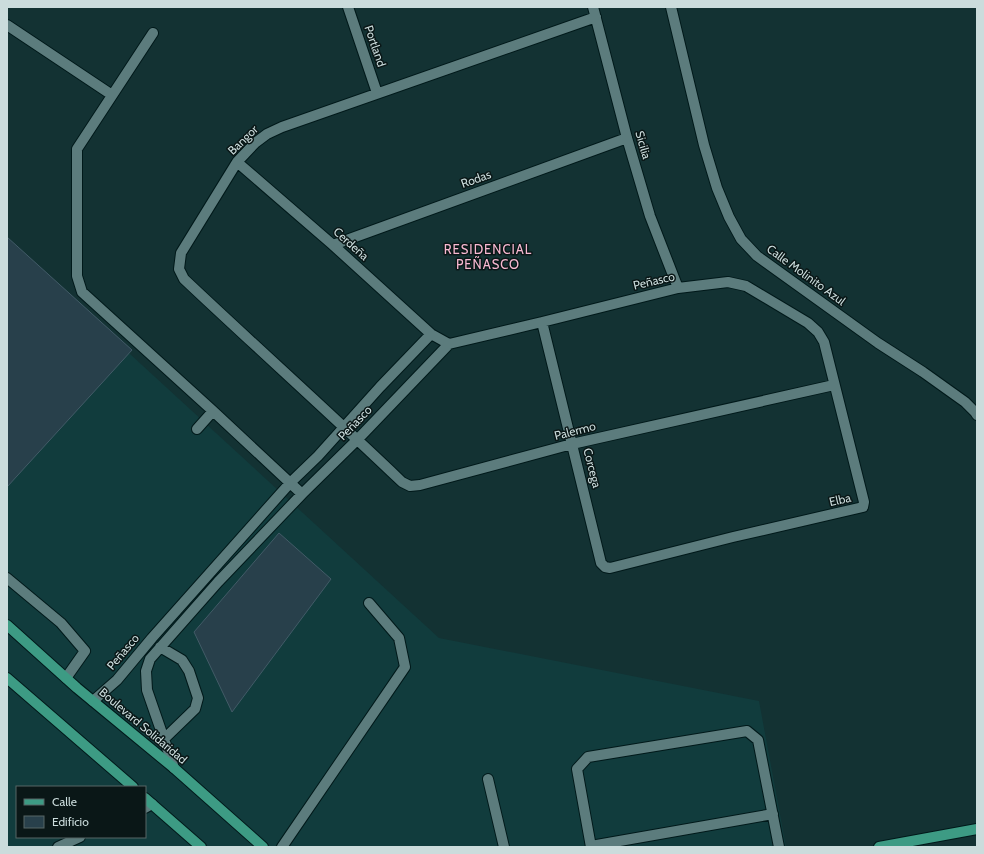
<svg xmlns="http://www.w3.org/2000/svg" width="984" height="854" font-family="Cabin,sans-serif">
	<style>
		.built { fill: #113c3d; fill-rule: evenodd }
		.building { fill: #28404b; stroke: #425b67 }
		.lines { fill: none; stroke-linecap: round; stroke-linejoin: round }
		.minor-casing { stroke: #00191a; stroke-width: 12 }
		.major-casing { stroke: #00191a; stroke-width: 12 }
		.minor { stroke: #5c7c7d; stroke-width: 10 }
		.major { stroke: #3d9b84; stroke-width: 10 }
		.labels { text-anchor: middle; stroke-width: 3; stroke-linejoin: round; paint-order: stroke }
		.street-label { font-size: 12px; fill: #cbdcdc; stroke: #0a1717 }
		.neighbourhood-label { font-size: 13px; letter-spacing: 1px; fill: #f7b8d1; stroke: #0a1717 }
	</style>
	<rect width="100%" height="100%" fill="#133233"/>
	<path class="built" d="M7 241 439 638 759 701 786 847H7ZM17 787H145V837H17Z"/>
	<path class="building" d="M7 237 132 350 7 487Z
		M279 533 331 579 232 712 194 632Z"/>
	<g class="lines">
		<defs>
			<path id="minor" d="M348 7 377 93
				M593 7 627 138 650 216 678 288
				M671 7 704 145 717 188 729 217 741 239 757 256 878 343 923 372 965 402 975 412 977 415
				M596 17 282 127 267 134 255 143 237 162 181 253 179 269 184 279C256 347 330 413 402 482L410 486 420 485 572 444 834 385
				M7 25 112 95
				M153 33 77 149V276L82 292 213 411 302 494
				M237 162 333 245 431 334 449 344
				M333 245 627 138
				M197 429 213 411
				M7 578 61 623 85 651 66 678
				M160 647 182 660 189 671 198 698 195 709 164 739
				M93 701 117 680 152 638 290 483 318 456 380 387 431 334
				M174 768 147 690 146 671 150 659 218 582 302 494 358 439 449 344 542 322 678 288 728 282 746 286 808 323 818 332 824 342 864 502 863 507 733 537 610 568 605 567 601 563 542 322
				M488 779 504 847
				M145 808 152 804
				M591 846 773 814
				M58 847 80 837
				M282 847 405 667 399 638 369 603
				M591 847 577 769 588 757 747 731 758 740 779 847"/>
			<path id="major" d="M7 625 77 688 174 768 263 847
				M7 678 133 787
				M145 798 201 847
				M879 847 977 829"/>
		</defs>
		<use href="#minor" class="minor-casing"/>
		<use href="#major" class="major-casing"/>
		<use href="#minor" class="minor"/>
		<use href="#major" class="major"/>
	</g>
	<g class="labels">
		<g class="street-label">
			<text transform="translate(375 46) rotate(71)" y="4">Portland</text>
			<text transform="translate(243 140) rotate(-44)" y="4">Bangor</text>
			<text transform="translate(643 145) rotate(74)" y="4">Sicilia</text>
			<text transform="translate(476 179) rotate(-20)" y="4">Rodas</text>
			<text transform="translate(351 244) rotate(42)" y="4">Cerdeña</text>
			<text transform="translate(806 275) rotate(36)" y="4">Calle Molinito Azul</text>
			<text transform="translate(654 281) rotate(-13)" y="4">Peñasco</text>
			<text transform="translate(355 423) rotate(-46)" y="4">Peñasco</text>
			<text transform="translate(575 431) rotate(-14)" y="4">Palermo</text>
			<text transform="translate(592 468) rotate(76)" y="4">Corcega</text>
			<text transform="translate(840 500) rotate(-13)" y="4">Elba</text>
			<text transform="translate(123 652) rotate(-50)" y="4">Peñasco</text>
			<text transform="translate(143 726) rotate(40)" y="4">Boulevard Solidaridad</text>
		</g>
		<g class="neighbourhood-label">
			<text x="488" y="254">RESIDENCIAL<tspan x="488" dy="15">PEÑASCO</tspan></text>
		</g>
	</g>
	<rect width="984" height="854" fill="none" stroke="#cbdcdc" stroke-width="16"/>
	<rect x="16" y="786" width="130" height="52" fill="#0a1717" stroke="#576666"/>
	<rect x="24" y="799" width="20" height="6" fill="#3d9b84" stroke="#576666"/>
	<text x="52" y="806" font-size="12" fill="#cbdcdc">Calle</text>
	<rect x="24" y="816" width="20" height="12" fill="#28404b" stroke="#576666"/>
	<text x="52" y="826" font-size="12" fill="#cbdcdc">Edificio</text>
</svg>
